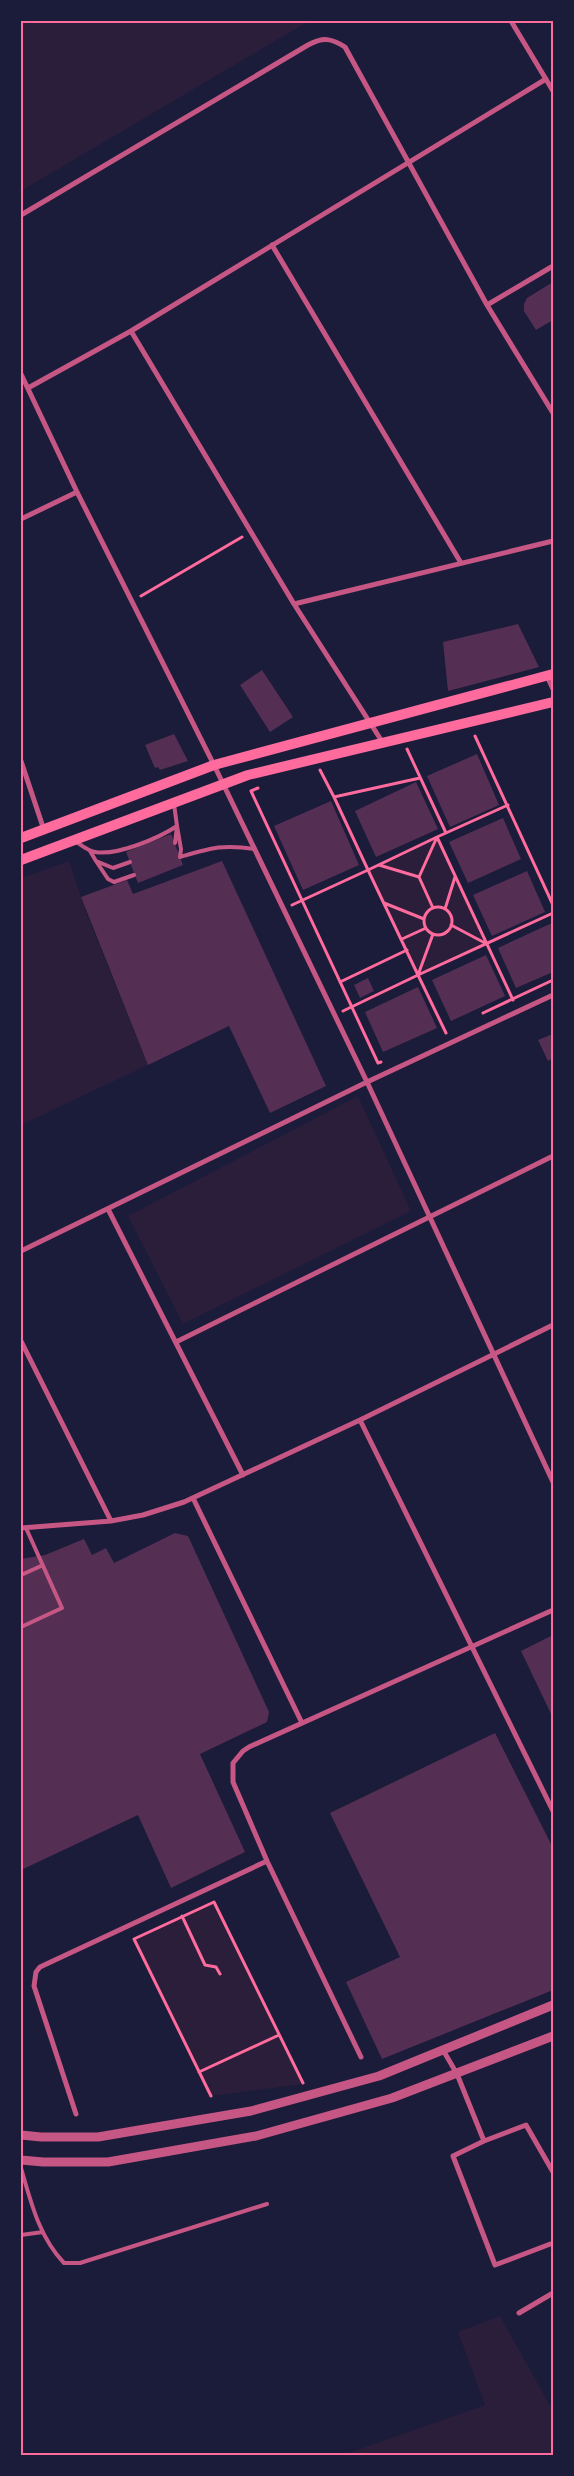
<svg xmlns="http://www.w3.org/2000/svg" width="574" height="2476" font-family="'Source Sans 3',sans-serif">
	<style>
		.green { fill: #2a1e3b }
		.building { fill: #542f53 }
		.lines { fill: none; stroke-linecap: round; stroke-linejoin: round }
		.path { stroke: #ff6b9d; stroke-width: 3 }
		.service { stroke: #c65784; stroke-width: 4 }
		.minor { stroke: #c65784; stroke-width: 5 }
		.tertiary { stroke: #c65784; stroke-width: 9 }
		.secondary { stroke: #ff6b9d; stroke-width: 10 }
		.neatline { fill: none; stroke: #ff6b9d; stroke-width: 2 }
	</style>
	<rect width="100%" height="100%" fill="#1b1b3a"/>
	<path class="green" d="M21 21H309L21 191Z
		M437 837 486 944 418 975 368 870Z
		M69 861 86 912 148 1065 21 1125V878Z
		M358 1096 411 1211 183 1324 128 1216Z
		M214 1902 303 2084 211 2096 134 1939Z
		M500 2316 553 2411V2455H343L485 2405 458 2332Z"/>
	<path class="building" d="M553 282V320L536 330 524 311V304L527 298Z
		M518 624 539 667 448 691 443 642Z
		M262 670 293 717 270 732 240 685Z
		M174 734 188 761 160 770 158 767 155 768 145 745Z
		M477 754 499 805 450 827 427 776Z
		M416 782 438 829 376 857 355 811Z
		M331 801 359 865 303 890 274 826Z
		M503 818 521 859 468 883 449 842Z
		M171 834 183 865 138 883 126 852Z
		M222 861 326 1086 270 1113 229 1026 148 1065 81 897 127 880 133 894Z
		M527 871 545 912 492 936 473 895Z
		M552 923 553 972 516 988 498 948Z
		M486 955 505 996 451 1021 432 980Z
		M368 978 374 991 360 998 354 985Z
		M418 987 437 1028 383 1052 365 1012Z
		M553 1034V1058L548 1061 538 1040Z
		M175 1533 188 1536 269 1712 267 1722 200 1754 245 1852 171 1888 138 1815 21 1870V1559L45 1555 84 1539 92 1555 106 1548 114 1563Z
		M553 1635V1718L521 1651Z
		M495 1733 553 1848V1990L382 2059 346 1982 400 1957 330 1813Z"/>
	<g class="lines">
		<path class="path" d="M141 596 242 537
			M475 736 553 905
			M407 749 446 833
			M320 770 334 797 420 778
			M258 788 251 791 378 1063 381 1062
			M379 865 419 877
			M384 903 424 919
			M292 905 368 870 334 797
			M424 921a14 14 0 1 1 28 0a14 14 0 1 1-28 0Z
			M433 908 419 877 437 837 508 805
			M445 909 455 877
			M451 925 485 943
			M402 939 426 928
			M418 975 446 1033
			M340 982 407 950
			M513 1000 437 837 368 870 418 975 553 913
			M343 1011 418 975 433 934
			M483 1013 553 980
			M182 1916 205 1965 216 1967 220 1974
			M199 2072 279 2035
			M211 2096 134 1939 214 1902 303 2083"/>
		<path class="service" d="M174 804 177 826 175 843
			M75 841C81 845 88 851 95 852 117 856 159 838 177 826L181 849 180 857C211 848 222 844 255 849
			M90 851 96 861 113 868 130 862
			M96 861 108 879 114 882 134 875
			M21 1575 41 1566
			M21 1627 62 1608 26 1528
			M21 2168C31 2202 39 2237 64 2263H80L267 2204
			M21 2235 43 2232"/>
		<path class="minor" d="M511 21 553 91
			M21 215 308 45C323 37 331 38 345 47L487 305 553 413
			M272 245 461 563
			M487 305 553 266
			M131 331 294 604 383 743
			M21 374 77 492 214 765 367 1082 553 1482
			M28 388 131 331 546 79
			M21 519 77 492
			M294 604 553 541
			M547 676 553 689
			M21 761 44 830
			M108 1209 243 1475
			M21 1251 367 1082 553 995
			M21 1341 111 1521
			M176 1342 553 1156
			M360 1420 553 1811
			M193 1498 302 1723
			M21 1528 111 1521 143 1515 184 1502 360 1420 553 1325
			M443 2050 457 2074 484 2141
			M361 2057 267 1861 233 1782V1763L243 1751 249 1747 553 1610
			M76 2114 34 1986 36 1972 40 1967 267 1861
			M553 2172 526 2125 484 2141 453 2156 495 2265 553 2243
			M519 2313 553 2293"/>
		<path class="tertiary" d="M21 2135 41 2137H98L251 2111 379 2076 553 2005
			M21 2160 43 2162H108L256 2136 392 2098 553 2036"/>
		<path class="secondary" d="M21 838 214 765 553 674
			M21 860 248 775 553 702"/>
	</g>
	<rect width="574" height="2476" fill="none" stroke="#1b1b3a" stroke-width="45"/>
	<rect x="22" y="22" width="530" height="2432" class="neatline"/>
</svg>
